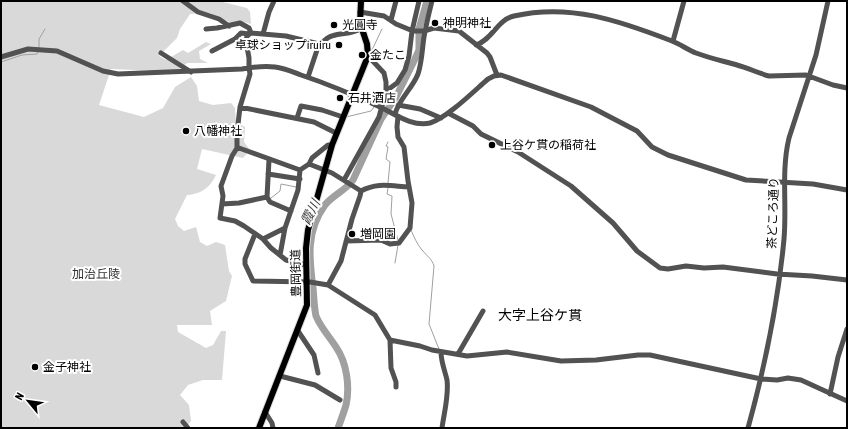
<svg xmlns="http://www.w3.org/2000/svg" width="848" height="429" font-family="'Asap Condensed','Noto Sans JP',sans-serif">
	<style>
		.green { fill: #d9d9d9 }
		.lines { fill: none; stroke-linecap: round; stroke-linejoin: round }
		.stream { stroke: #a0a0a0; stroke-width: 1 }
		.river { stroke: #a0a0a0; stroke-width: 7 }
		.major-casing { stroke: #dbdbdb; stroke-width: 8 }
		.minor { stroke: #525252; stroke-width: 5 }
		.major { stroke: #000; stroke-width: 6 }
		.poi-dot { fill: #000; stroke: #fff; stroke-width: 1.5 }
		.labels { text-anchor: middle; stroke-width: 4; stroke-linejoin: round; paint-order: stroke }
		.poi-label { font-size: 12px; fill: #000; stroke: #fff; text-anchor: start }
		.street-label { font-size: 12px; fill: #000; stroke: #fff }
		.park-label { font-size: 12px; fill: #303030; stroke: #fff }
		.water-label { font-size: 13px; font-style: italic; fill: #414141; stroke: #fff }
		.quarter-label { font-size: 14px; fill: #000; stroke: #fff }
	</style>
	<rect width="100%" height="100%" fill="#fff"/>
	<path class="green" d="M1 1H219L247 8 250 12 251 24 240 21 231 23 210 13 190 14 180 29 177 38 159 56 166 60 183 50 188 53 206 42 211 44 199 51 200 59 208 63H187L178 70 157 71 111 69 99 105 144 117 163 108 175 87 191 77 197 86 199 101 213 105 231 103 235 108 236 122 245 127 244 142 250 150 243 158 202 149 197 169 216 175C210 188 201 194 187 195L175 219 178 226 184 231 196 227 200 242 207 246 216 242 225 245 229 271 232 276 226 301 210 311 212 325H177L178 332 206 348 213 345 221 331H226L222 380H203L188 385 180 395 189 405 191 421 186 428H1Z"/>
	<g class="lines">
		<path class="stream" d="M39 49V39L45 29
			M372 50 382 29
			M1 62 22 55 37 54 38 52
			M346 117 371 111 374 107
			M388 142 386 146 388 147 386 159 390 162 388 183
			M388 188 387 194 392 196 391 214 398 240
			M271 198 280 191 281 184 296 187
			M411 230C414 237 417 244 422 250 427 256 432 259 434 266L429 324 439 349
			M395 263 398 245"/>
		<path class="river" d="M338 428C341 420 344 412 346 405 350 387 347 363 336 347 329 336 321 328 316 316 314 307 314 298 313 288 309 258 306 231 325 205 333 195 345 191 353 180L381 119 396 97 415 59 419 50V29L427 1"/>
		<defs>
			<path id="major" d="M259 428 307 305 306 248 308 230 332 145 368 56 367 44 360 23 361 1"/>
		</defs>
		<use href="#major" class="major-casing"/>
		<path class="minor" d="M183 1 198 12 219 19 229 26
			M360 12 384 16 396 24 413 31H424L434 28 459 31 487 53 490 57 497 75
			M391 20 396 1
			M206 29 217 28 240 23 249 28 251 33
			M263 34 269 12 274 1
			M673 41 684 1
			M476 45C493 39 497 20 514 16 570 3 620 21 672 41 680 44 688 50 696 53 709 58 723 61 737 65 748 68 758 73 769 76L806 75 833 85 847 88
			M212 51 235 39 241 33 249 34
			M161 53 191 72
			M1 57 28 49 57 51 103 71 118 74 242 69C253 67 264 66 275 67 284 68 293 72 301 75 328 84 354 95 380 107 395 114 412 127 430 123 447 118 474 91 488 79L494 76 501 75 591 107 637 131 652 147 668 155 746 180 813 184 847 190
			M308 77 319 44
			M386 91 397 83 405 70 409 56 412 31 419 1
			M398 105 420 109 441 118
			M240 107 314 122 336 133
			M448 113 473 126 481 134 518 152 571 186 613 223 637 251 660 268 668 269 686 266 704 268 723 267 777 274 812 276 847 280
			M395 114C399 99 412 89 418 74 422 62 422 50 424 37 426 25 429 13 432 1
			M297 118 301 106 322 110 343 117
			M237 149 239 148 300 170
			M269 160 267 197 270 202 291 211
			M309 164 332 173 361 191
			M300 170 309 164 312 158 328 145H332
			M268 174 300 179
			M344 180 379 117 386 91V82L384 73 368 56
			M361 191C377 182 391 186 409 187
			M222 204 239 203 267 197
			M255 234 245 259V264L253 281 310 282 328 285 375 315 390 340 420 346 432 350 467 356 507 352 561 361 596 360 638 355H650L761 379 777 380 788 378 801 380 847 401
			M263 239 285 228 298 190 300 170
			M346 241 381 240 390 244 399 243 410 228 412 203 408 181 404 147 398 137 397 127 398 116
			M280 255 285 228
			M306 265 286 260 271 248 263 239 244 226 235 221 220 218 223 196 221 186 232 156 237 148V133L240 107 250 74 249 68V58L246 41 247 36 251 33 286 36 319 44C324 42 327 37 332 36 342 32 351 35 360 29
			M328 285 341 261 352 219 360 196 361 191
			M298 331 314 355 318 373
			M390 340 391 368 396 382V387
			M441 352C441 362 445 371 447 380 449 396 444 413 442 428
			M458 354 483 311
			M280 376 315 385 340 400
			M830 394 838 357 847 329
			M265 412 272 423 273 428
			M183 422 188 428
			M748 428C765 366 778 303 784 239 787 205 781 171 789 138L816 55 828 1"/>
		<use href="#major" class="major"/>
	</g>
	<g class="poi-dot">
		<circle cx="435" cy="23" r="4"/>
		<circle cx="334" cy="25" r="4"/>
		<circle cx="339" cy="45" r="4"/>
		<circle cx="362" cy="55" r="4"/>
		<circle cx="340" cy="98" r="4"/>
		<circle cx="186" cy="131" r="4"/>
		<circle cx="492" cy="145" r="4"/>
		<circle cx="352" cy="234" r="4"/>
		<circle cx="35" cy="367" r="4"/>
	</g>
	<g class="labels">
		<g class="poi-label">
			<text x="443" y="27">神明神社</text>
			<text x="342" y="29">光圓寺</text>
			<text x="331" y="49" text-anchor="end">卓球ショップiruiru</text>
			<text x="370" y="59">金たこ</text>
			<text x="348" y="102">石井酒店</text>
			<text x="194" y="135">八幡神社</text>
			<text x="500" y="149">上谷ケ貫の稲荷社</text>
			<text x="360" y="238">増岡園</text>
			<text x="43" y="371">金子神社</text>
		</g>
		<g class="street-label">
			<text transform="translate(773 213) rotate(-88)" y="4">茶どころ通り</text>
			<text transform="translate(296 273) rotate(-91)" y="4">豊岡街道</text>
		</g>
		<g class="park-label">
			<text x="96" y="278">加治丘陵</text>
		</g>
		<g class="water-label">
			<text transform="translate(310 212) rotate(-63)" y="5">霞川</text>
		</g>
		<g class="quarter-label">
			<text x="540" y="320">大字上谷ケ貫</text>
		</g>
	</g>
	<rect width="848" height="429" fill="none" stroke="#000000" stroke-width="4"/>
	<g transform="translate(28 401) rotate(299)" stroke="#ffffff" stroke-width="3" paint-order="stroke">
	<path d="M0-3L7 15L0 10L-7 15Z" fill="#000000"/>
	<text y="-6" font-size="11" font-weight="bold" text-anchor="middle" fill="#000000">N</text>
	</g>
</svg>
